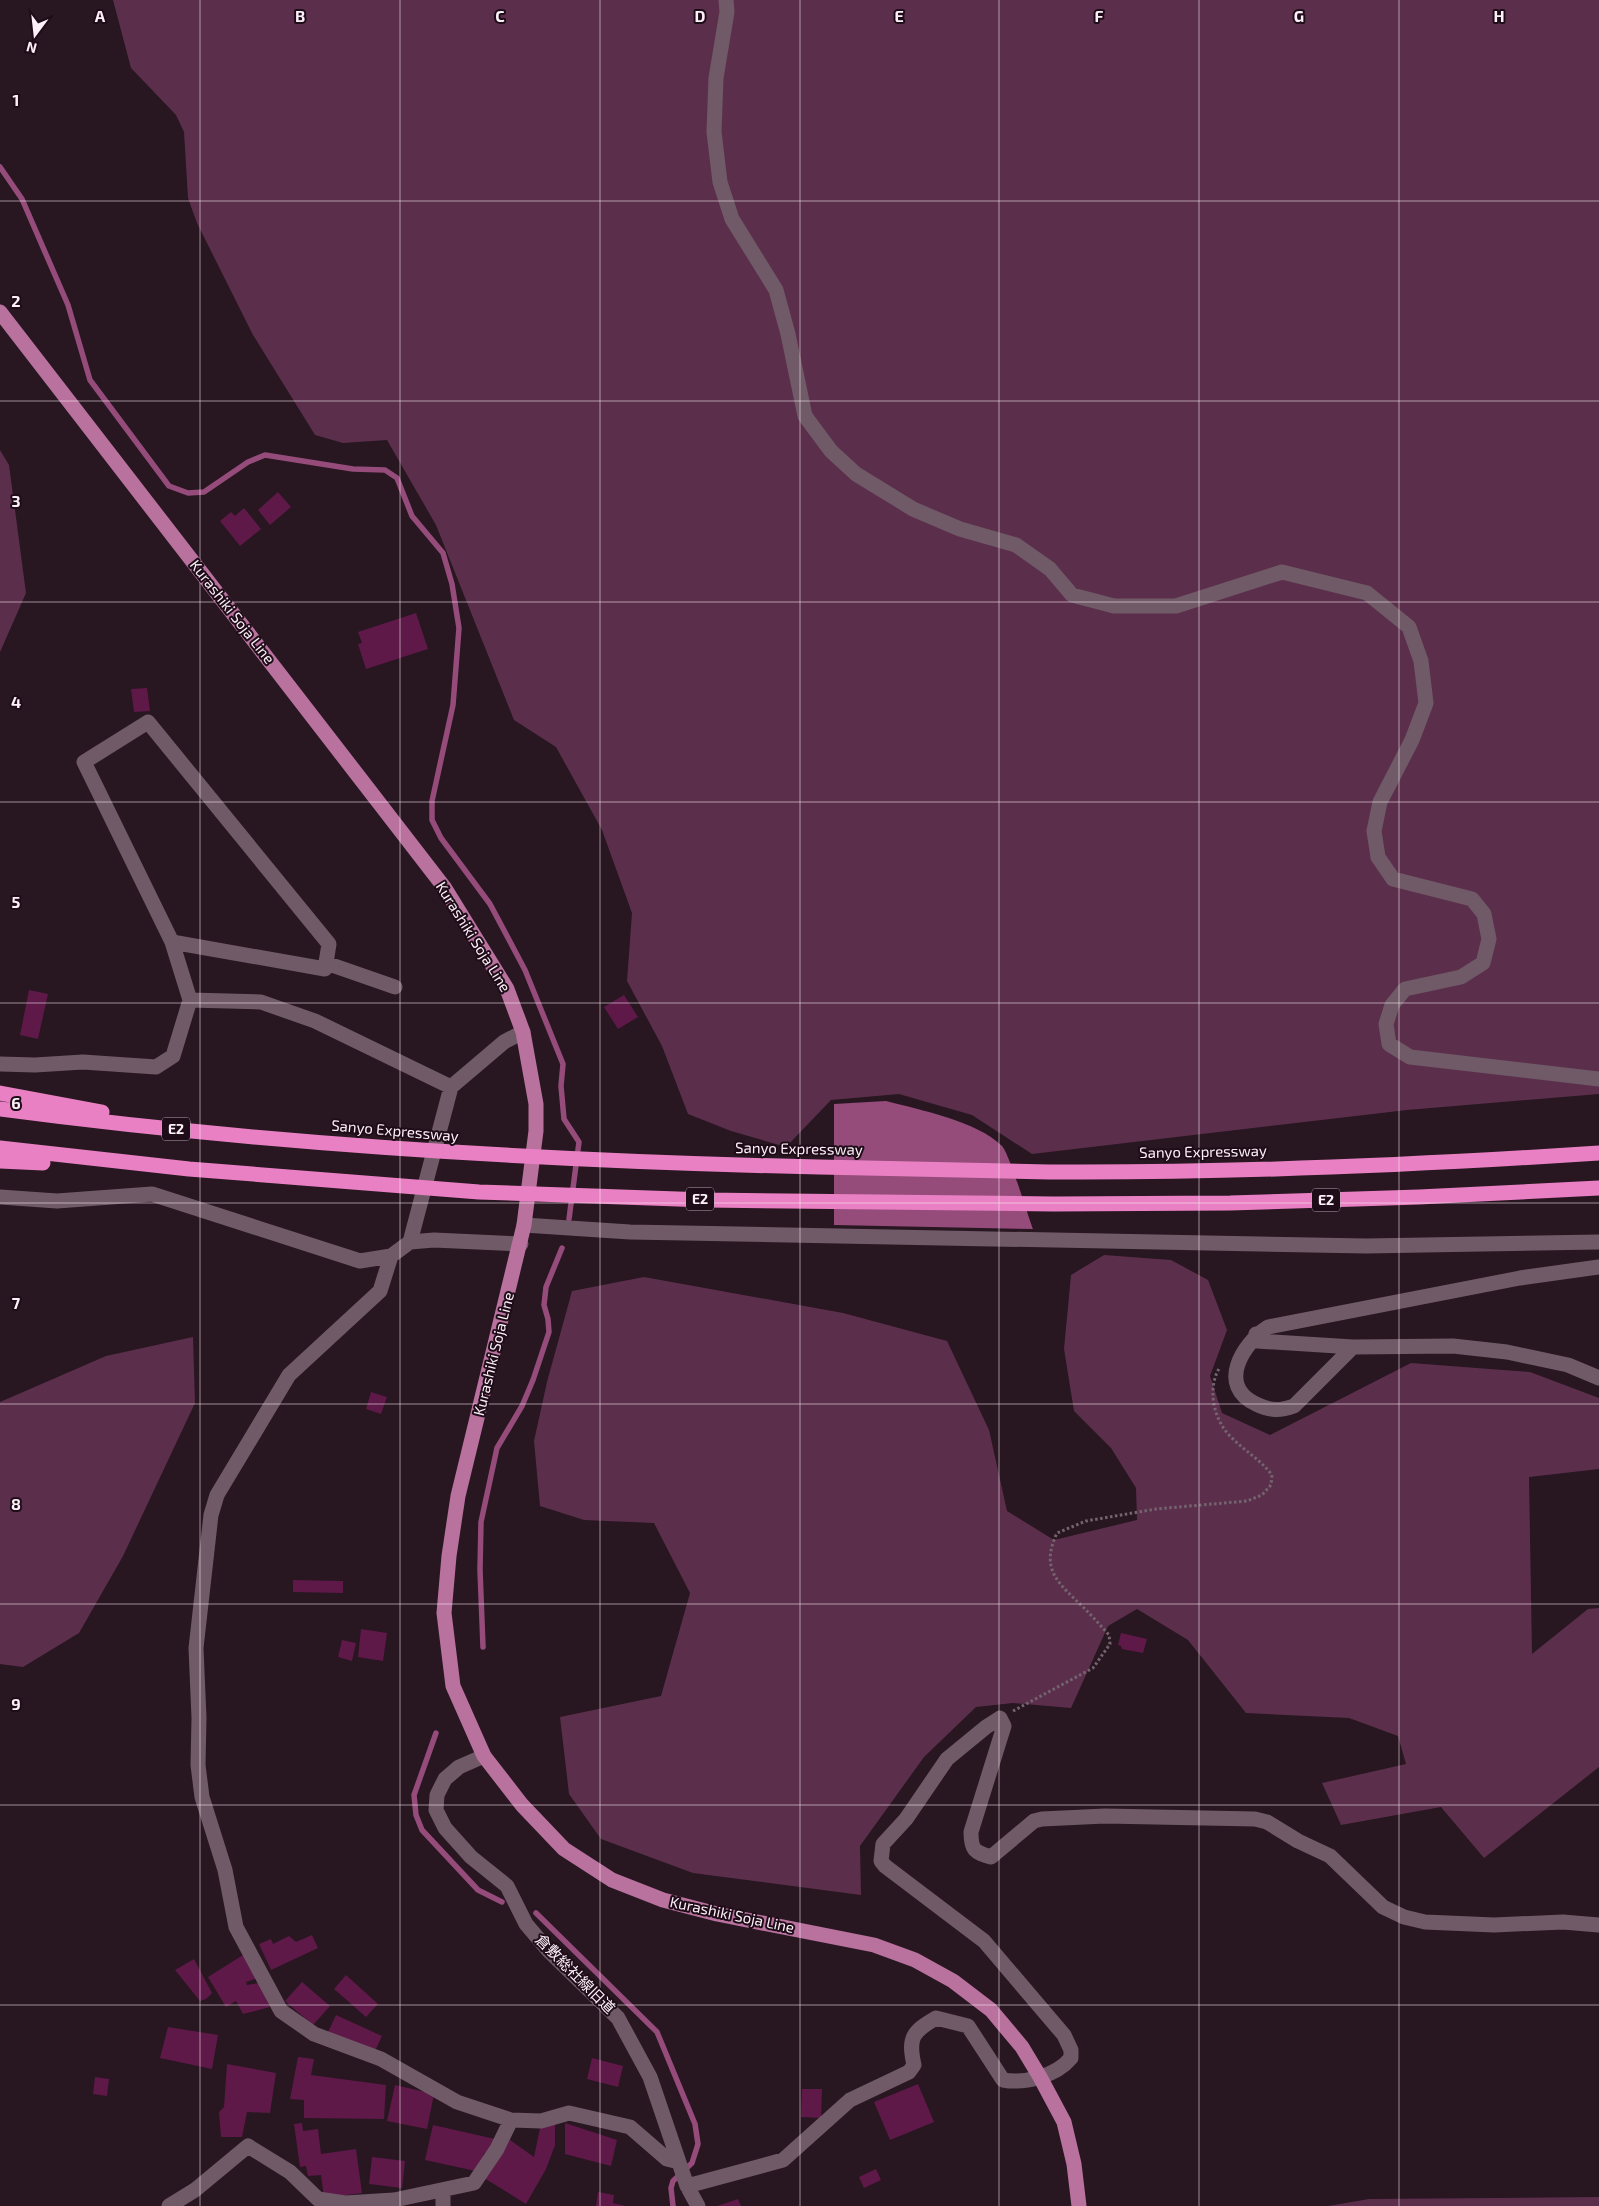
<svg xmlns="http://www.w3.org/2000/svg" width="1599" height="2206" font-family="'Exo 2','Noto Sans JP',sans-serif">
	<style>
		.green { fill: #5b2f4b }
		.water { fill: #954c7b }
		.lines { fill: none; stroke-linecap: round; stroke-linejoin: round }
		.stream { stroke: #954c7b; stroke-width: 5.5 }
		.building { fill: #5e1949 }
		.path { stroke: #74646e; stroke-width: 3; stroke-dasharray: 2.5 2.5; stroke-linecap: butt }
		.minor { stroke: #705a67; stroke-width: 15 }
		.major { stroke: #b9719e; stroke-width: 15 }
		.highway { stroke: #e980c3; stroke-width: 15 }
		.grid { fill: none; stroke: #fdf0f8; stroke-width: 1; stroke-opacity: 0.55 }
		.labels { text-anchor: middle; stroke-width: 4; stroke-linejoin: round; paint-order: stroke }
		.shield { fill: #1e0d18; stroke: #baacb5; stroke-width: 1 }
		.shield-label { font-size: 14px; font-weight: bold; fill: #fdf0f8 }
		.street-label { font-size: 15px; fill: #fdf0f8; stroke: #1e0d18 }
		.grid-label { font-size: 16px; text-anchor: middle; font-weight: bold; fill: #fdf0f8; stroke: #1e0d18; stroke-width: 4; stroke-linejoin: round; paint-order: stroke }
	</style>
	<rect width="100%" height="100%" fill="#281621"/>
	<path class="green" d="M113 0H1599V1094L1407 1110 1032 1154 972 1115 899 1094 831 1100 786 1147 731 1131 688 1114 662 1046 627 981 632 913 602 830 556 747 514 720 436 525 387 440 343 443 315 435 253 335 197 223 188 198 184 132 176 115 131 68Z
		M0 450 9 465 26 593 0 652Z
		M1104 1255 1171 1260 1208 1280 1227 1330 1210 1376 1222 1413 1270 1435 1411 1363 1530 1372 1599 1398V1469L1529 1477 1532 1654 1588 1609 1599 1608V1767L1484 1858 1441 1807 1341 1825 1322 1783 1406 1764 1398 1736 1349 1718 1246 1713 1188 1640 1137 1609 1108 1626 1071 1708 1013 1703 976 1707 924 1757 860 1846 861 1895 693 1873 601 1839 569 1794 560 1717 661 1696 690 1593 654 1523 584 1520 540 1506 534 1441 547 1382 572 1291 644 1277 843 1313 947 1341 989 1430 1007 1511 1054 1540 1137 1520 1136 1488 1111 1448 1074 1411 1064 1349 1071 1275Z
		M193 1337 195 1403 123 1556 79 1633 23 1667 0 1664V1402L106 1356Z
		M1599 2197V2206H1328L1369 2199Z"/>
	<path class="water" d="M886 1101C920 1110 977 1121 1002 1146 1009 1153 1028 1216 1033 1229L834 1225V1104Z"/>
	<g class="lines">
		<path class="stream" d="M0 167 22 199 68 305 90 380 169 486 188 493 204 492 248 462 265 455 353 469 385 470 397 478 412 516 443 553 452 584 459 628 453 705 432 801V820L441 838 490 904 525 970 563 1064 561 1086 564 1119 579 1142 569 1219
			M483 1647 480 1570 481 1522 497 1448 522 1406 533 1380 549 1332 548 1319 544 1305 546 1287 562 1248
			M436 1733 414 1795 416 1815 422 1830 478 1890 502 1902
			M536 1913 657 2032 695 2124 698 2144 692 2163 673 2181 671 2188 673 2206"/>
	</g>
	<path class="building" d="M278 492 291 507 270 525 258 510Z
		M244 508 261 529 240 546 220 521 231 512 235 516Z
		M416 613 428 649 366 669 358 644 362 643 358 632Z
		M147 688 150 711 134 712 131 689Z
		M29 990 48 994 38 1039 20 1035Z
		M624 995 638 1017 618 1029 604 1007Z
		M371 1392 387 1397 381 1414 366 1409Z
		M293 1580 343 1581V1593L293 1592Z
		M361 1629 387 1633 383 1661 358 1657Z
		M1121 1633 1147 1639 1143 1653 1122 1649 1121 1646 1118 1645Z
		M342 1640 356 1643 352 1661 338 1657Z
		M312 1935 318 1948 271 1970 259 1944 271 1939 273 1944 289 1936 296 1942Z
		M243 1955 258 1978 246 1982 247 1985 259 1983 270 2007 243 2014 236 2001 226 2007 208 1977Z
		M194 1959 212 1993 206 1999 200 2001 175 1970Z
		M346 1975 378 2004 366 2017 334 1989Z
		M302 1982 330 2006 313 2025 285 2001Z
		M336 2015 382 2036 374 2053 328 2032Z
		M168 2027 218 2035 212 2069 160 2058Z
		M298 2057 314 2059 311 2075 386 2085 384 2119 304 2118V2100L290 2099Z
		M592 2058 623 2066 618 2087 587 2079Z
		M227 2064 276 2073 270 2113 247 2112 242 2137H221L219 2112 224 2107Z
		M95 2077 109 2079 107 2096 93 2094Z
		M918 2084 934 2122 890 2140 874 2102Z
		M395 2085 434 2094 427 2129 387 2121Z
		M802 2089H822L821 2118 801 2117Z
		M302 2123 303 2131 318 2129 321 2154 356 2149 362 2193 324 2198 321 2175 308 2176 306 2166 300 2167 294 2124Z
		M555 2123V2145L546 2169 526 2204 484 2178 510 2140 534 2157 540 2128Z
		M565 2123 617 2140 611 2166 565 2154Z
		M433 2125 495 2139 492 2155 484 2153 480 2172 425 2160Z
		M372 2157 405 2161 402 2188 369 2184Z
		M876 2169 881 2180 864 2188 859 2177Z
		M598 2192 614 2195 613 2203 626 2206H596Z
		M738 2199 741 2206H717Z"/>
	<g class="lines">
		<path class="path" d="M1013 1711 1093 1668 1110 1644 1109 1635C1101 1626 1093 1617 1085 1609 1060 1584 1039 1571 1057 1533L1086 1521 1156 1509 1247 1501 1262 1495 1271 1485 1272 1475C1260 1459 1243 1450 1229 1435 1213 1418 1207 1387 1220 1367"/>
		<path class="minor" d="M726 0 727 12 716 78 714 132 720 182 732 219 776 290 788 334 805 416 831 451 856 474 913 509 960 529 1016 545 1050 569 1072 595 1114 606H1176L1282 572 1367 593 1409 627 1421 661 1426 703 1412 740 1380 802 1374 831 1378 857 1393 879 1472 899 1484 914 1489 939 1483 963 1461 977 1405 989 1392 1005 1386 1024 1389 1044 1410 1057 1599 1079
			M148 722 329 944 325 969 172 942 84 762Z
			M326 963 395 987
			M190 1000 261 1002 315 1021 451 1087
			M0 1064 35 1065 83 1062 156 1067 173 1056 190 1000 172 942
			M0 1197 57 1201 152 1194 360 1261 391 1256 410 1242 434 1240 521 1244
			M524 1225 630 1232 1366 1246 1599 1242
			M410 1242 451 1087 504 1042 523 1032
			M391 1256 380 1291 289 1375 217 1495 211 1515 196 1648 199 1718 198 1765 202 1797 225 1870 236 1927 281 2011 314 2034 381 2059 457 2102 511 2120 541 2121 569 2113 630 2127 667 2159 679 2162
			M1256 1334 1257 1341 1353 1347 1453 1346 1507 1352 1568 1365 1599 1378
			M1353 1347 1294 1406C1280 1411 1270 1411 1256 1404 1217 1386 1242 1344 1268 1327L1520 1278 1599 1267
			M484 1756 459 1767 445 1779 437 1795 436 1810 445 1828 471 1857 507 1886 526 1924 548 1950 618 2018 650 2077 687 2186 698 2206
			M687 2186 783 2160 850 2100 909 2072 914 2065C908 2038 912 2032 936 2018L968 2026 1003 2080C1025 2084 1056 2076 1071 2058V2050L1064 2035 984 1941 885 1866 881 1861 883 1844 906 1819 947 1759 986 1727 1000 1718 1004 1726 971 1832C971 1850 974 1852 991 1857L1034 1821 1042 1819 1105 1816 1255 1819 1267 1822 1298 1841 1330 1856 1383 1907 1404 1917 1425 1922 1494 1925 1563 1922 1599 1925
			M443 2190V2206
			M169 2206 195 2190 248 2146 290 2172 318 2199 345 2203 394 2200 474 2183 497 2149 511 2120"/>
		<path class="major" d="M0 312 444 887 507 989 523 1032 536 1104V1131L524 1225 458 1496 449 1556 444 1613 453 1686 484 1756 522 1805 564 1849 612 1880 663 1900 717 1914 874 1945 915 1960 953 1981 991 2010 1022 2047 1040 2077 1064 2122 1074 2164 1079 2206"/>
		<path class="highway" d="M0 1093 102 1112
			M0 1109C271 1145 545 1161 819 1167 896 1169 974 1171 1052 1172 1234 1173 1417 1165 1599 1153
			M0 1148 189 1169 479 1192 706 1200 1053 1204 1230 1203 1419 1197 1599 1188
			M0 1161 43 1163"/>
	</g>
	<path class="grid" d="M200 0V2206M400 0V2206M600 0V2206M800 0V2206M999 0V2206M1199 0V2206M1399 0V2206M0 201H1599M0 401H1599M0 602H1599M0 802H1599M0 1003H1599M0 1203H1599M0 1404H1599M0 1604H1599M0 1805H1599M0 2005H1599"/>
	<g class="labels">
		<g class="shield">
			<rect x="162" y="1117.5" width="28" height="23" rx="4"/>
			<rect x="686" y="1187.5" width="28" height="23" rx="4"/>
			<rect x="1312" y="1188.5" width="28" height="23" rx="4"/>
		</g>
		<g class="shield-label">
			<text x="176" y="1134">E2</text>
			<text x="700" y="1204">E2</text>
			<text x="1326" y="1205">E2</text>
		</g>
		<g class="street-label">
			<text transform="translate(232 612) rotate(52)" y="5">Kurashiki Soja Line</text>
			<text transform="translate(473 937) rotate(58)" y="5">Kurashiki Soja Line</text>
			<text transform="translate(395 1131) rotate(5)" y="5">Sanyo Expressway</text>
			<text transform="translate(799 1149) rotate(1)" y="5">Sanyo Expressway</text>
			<text transform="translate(1203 1152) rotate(-1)" y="5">Sanyo Expressway</text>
			<text transform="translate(494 1354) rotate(-76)" y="5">Kurashiki Soja Line</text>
			<text transform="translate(732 1915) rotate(12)" y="5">Kurashiki Soja Line</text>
			<text transform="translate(575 1974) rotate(45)" y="5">倉敷総社線旧道</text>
		</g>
	</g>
	<g class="grid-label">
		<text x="100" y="22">A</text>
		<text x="300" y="22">B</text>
		<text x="500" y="22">C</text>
		<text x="700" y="22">D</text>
		<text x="899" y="22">E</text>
		<text x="1099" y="22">F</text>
		<text x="1299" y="22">G</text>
		<text x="1499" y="22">H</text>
		<text x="16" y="106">1</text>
		<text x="16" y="307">2</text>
		<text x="16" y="507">3</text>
		<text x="16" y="708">4</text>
		<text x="16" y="908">5</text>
		<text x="16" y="1109">6</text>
		<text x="16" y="1309">7</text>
		<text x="16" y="1510">8</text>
		<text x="16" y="1710">9</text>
	</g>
	<g transform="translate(35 35) rotate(195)" stroke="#1e0d18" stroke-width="4" paint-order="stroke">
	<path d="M0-4L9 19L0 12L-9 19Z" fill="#fdf0f8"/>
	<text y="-8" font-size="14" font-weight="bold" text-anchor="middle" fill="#fdf0f8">N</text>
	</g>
</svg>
